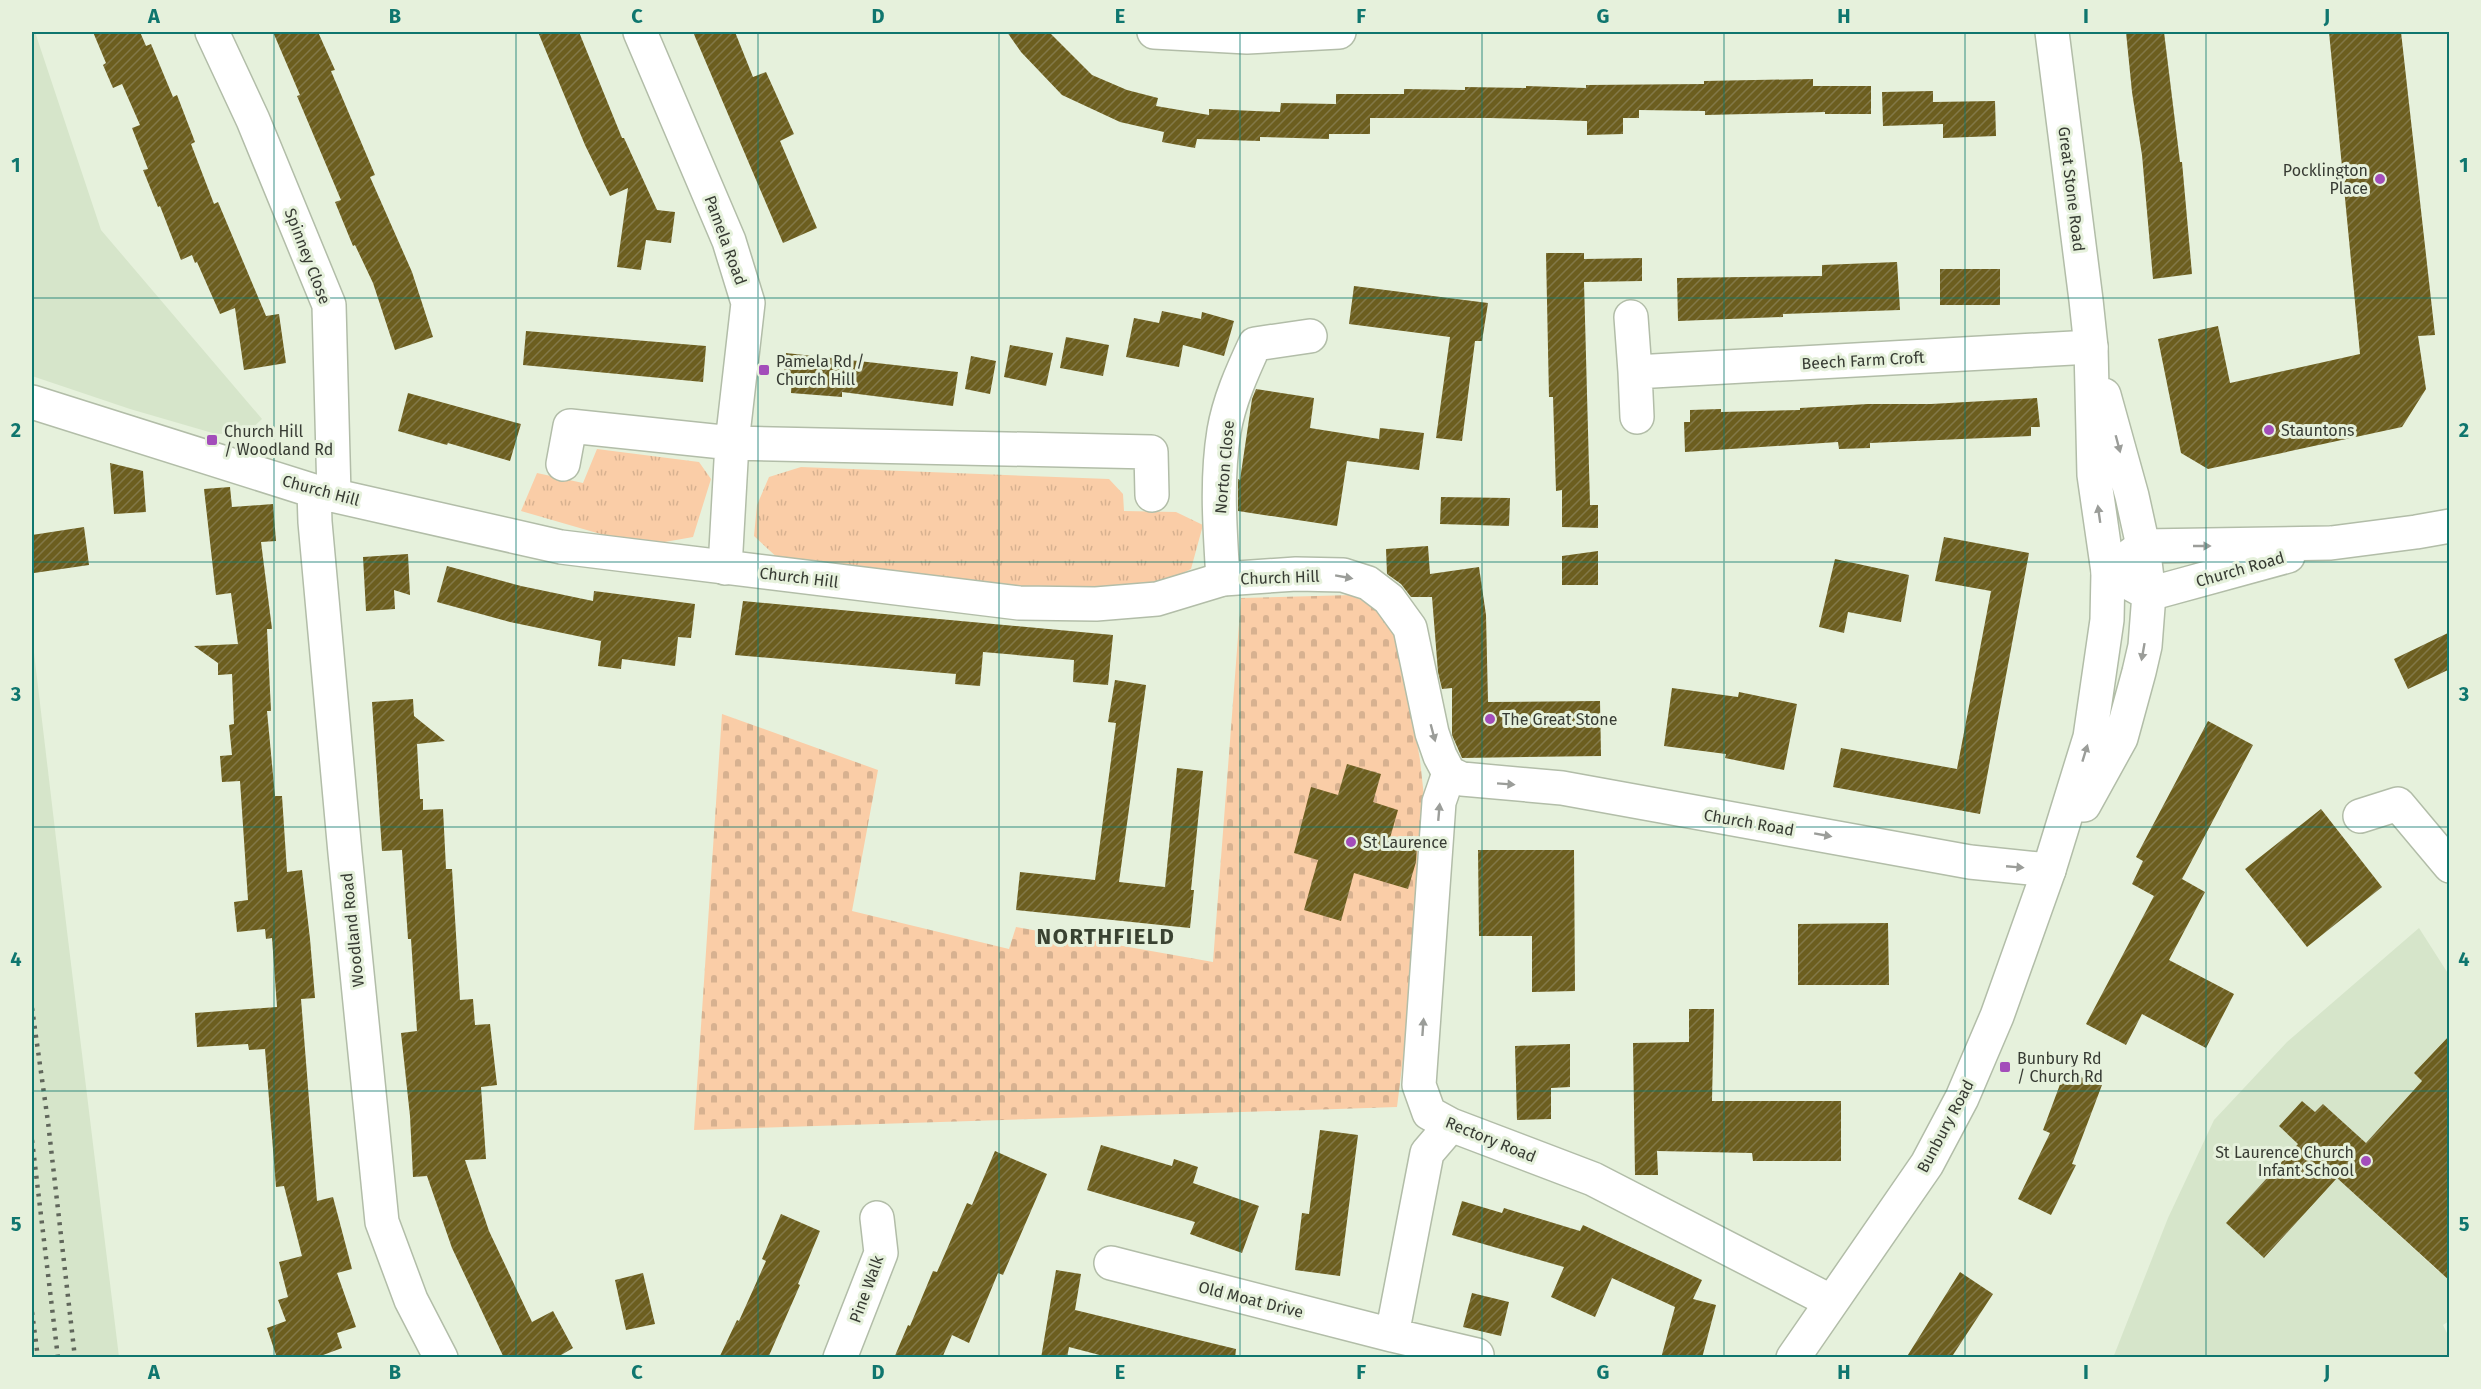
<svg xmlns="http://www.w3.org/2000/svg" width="2481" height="1389" font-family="'Fira Sans',sans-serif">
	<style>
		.built { fill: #d6e5ca }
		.grass { fill: url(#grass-tufts) }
		.cemetery { fill: url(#cemetery-stones) }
		.building { fill: url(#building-hatch) }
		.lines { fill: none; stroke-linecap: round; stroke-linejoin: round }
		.minor-casing { stroke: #b2bda8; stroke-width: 36 }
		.tertiary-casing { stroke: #b2bda8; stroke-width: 36 }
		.secondary-casing { stroke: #b2bda8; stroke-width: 36 }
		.minor { stroke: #fff; stroke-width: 33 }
		.tertiary { stroke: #fff; stroke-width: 33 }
		.secondary { stroke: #fff; stroke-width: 33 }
		.rail { stroke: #60665b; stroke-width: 4.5; stroke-dasharray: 3 6; stroke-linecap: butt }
		.oneway { fill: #9b9d99 }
		.grid { fill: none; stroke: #0f766e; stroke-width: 1.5; stroke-opacity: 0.55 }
		.poi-dot { fill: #a34dba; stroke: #e6f1dc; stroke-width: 2 }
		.labels { text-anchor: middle; stroke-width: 6; stroke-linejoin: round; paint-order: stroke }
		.poi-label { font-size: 16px; fill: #373b33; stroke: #e6f1dc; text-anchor: start }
		.street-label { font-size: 16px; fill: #373b33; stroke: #e6f1dc }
		.district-label { font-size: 22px; font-weight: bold; letter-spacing: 1.5px; fill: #394231; stroke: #e6f1dc }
		.neatline { fill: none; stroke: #0f766e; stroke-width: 2 }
		.grid-label { font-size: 20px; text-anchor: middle; font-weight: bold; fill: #0f766e }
	</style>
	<defs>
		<pattern id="grass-tufts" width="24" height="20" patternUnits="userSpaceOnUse" patternTransform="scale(1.5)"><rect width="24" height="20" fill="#facda7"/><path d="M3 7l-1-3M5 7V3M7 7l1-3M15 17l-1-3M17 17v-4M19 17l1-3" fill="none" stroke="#d7b190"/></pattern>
		<pattern id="cemetery-stones" width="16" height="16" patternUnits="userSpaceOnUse" patternTransform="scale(1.5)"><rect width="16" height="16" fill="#facda7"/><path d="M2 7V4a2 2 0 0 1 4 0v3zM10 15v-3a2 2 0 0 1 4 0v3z" fill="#d7b190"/></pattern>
		<pattern id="building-hatch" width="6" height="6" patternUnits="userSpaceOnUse" patternTransform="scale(1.5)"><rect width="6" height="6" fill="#6c5e1f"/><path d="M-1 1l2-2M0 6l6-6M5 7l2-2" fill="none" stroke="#827848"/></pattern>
	</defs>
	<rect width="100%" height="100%" fill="#e6f1dc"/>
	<path class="built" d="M32 32H35L101 230 262 419 247 433 216 434 130 409 32 376Z
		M32 636 67 931 119 1357H32Z
		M2419 928 2449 975V1045L2444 1041 2414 1073 2422 1081 2366 1143 2323 1104 2315 1112 2302 1101 2279 1126 2298 1144 2226 1223 2265 1258 2337 1178 2439 1272 2449 1261V1321L2443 1325 2449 1337V1357L2113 1358 2168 1218 2214 1120 2287 1042Z"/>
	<path class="grass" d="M597 449 699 462 711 479 693 537 642 546 521 511 537 473 583 483Z
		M801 467 1109 479 1123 494 1124 511 1176 512 1203 525 1191 569 1152 588 1031 591 781 561 754 536 757 505 769 477Z"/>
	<path class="cemetery" d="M1352 595 1379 610 1400 641 1420 760 1426 815 1427 866 1397 1107 694 1130 722 714 878 770 852 911 1009 949 1016 927 1213 962 1241 598Z"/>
	<path class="building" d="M93 32H140L146 46 151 44 173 97 177 95 195 142 191 144 214 204 218 202 266 316 279 314 286 363 244 370 235 308 220 314 197 262 195 263 192 255 181 260 160 206 158 207 143 170 148 169 132 128 140 125 122 84 113 88 103 65 106 63Z
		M273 32H318L335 70 331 71 375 175 370 177 412 272 433 337 395 350 373 283 355 245 353 246 335 202 341 200 297 96 300 95Z
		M538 32H579L622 138H624L657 210 675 212 671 243 646 240 641 270 617 267 628 188 610 196 585 145Z
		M693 32H735L753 77 766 72 794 134 780 141 817 228 783 243Z
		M1007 32H1049L1092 75 1127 90 1158 98 1156 106 1209 115V109L1280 112 1281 103 1336 104V94H1404V89L1465 90V87L1526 88V86L1586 88V85L1704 84V81L1813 79V86H1871V114H1825V112L1705 115V111L1639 110V118H1623V134L1587 135V121L1490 118H1370V134H1329V139L1260 137V141L1197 139 1195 148 1162 142 1164 132 1120 122 1062 95 1021 52Z
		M2126 32H2164L2180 162H2182L2192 274 2153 279 2142 155 2132 92Z
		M2329 32H2401L2435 335 2418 336 2426 389 2402 427 2208 469 2181 453 2158 339 2218 326 2230 383 2360 354Z
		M1933 91V102L1995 101 1996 136 1943 138V124L1883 126 1882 92Z
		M1546 253H1584V259L1642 258V281L1584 282 1590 505H1598V528L1562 527V490L1556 491 1553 397H1549Z
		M1897 262 1900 310 1783 314V317L1678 321 1677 278 1822 276V265Z
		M1940 269H2000V305H1940Z
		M1354 286 1488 303 1482 341H1475L1462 441 1436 438 1450 337 1349 324Z
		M1162 311 1201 319 1202 312 1234 321 1224 356 1183 345 1179 367 1126 357 1134 318 1159 323Z
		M526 331 706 346 703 382 523 365Z
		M1066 337 1109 345 1103 376 1060 368Z
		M1010 345 1053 353 1046 386 1004 377Z
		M786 353 958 372 953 406 842 392V397L791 393 792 377 784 376Z
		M971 356 996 361 990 394 965 389Z
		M1256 389 1314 398 1310 428 1379 439 1380 428 1424 433 1419 470 1347 461 1337 526 1238 511V479L1240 480 1252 399Z
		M408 393 521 424 510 461 448 443 447 445 398 431Z
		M2037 398 2040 427H2031V436L1870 443V448L1839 449 1838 442 1685 452 1684 422H1690V410L1721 409V412L1800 410V408L1868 404H1931Z
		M110 463 143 471 146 512 114 514Z
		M230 487 232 507 273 504 276 541 261 542 272 629H267L271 711H267L275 796H282L287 872 302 870 310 939 315 998 301 999 317 1201 333 1197 352 1269 337 1273 356 1327 337 1333 342 1348 315 1358H277L267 1328 286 1321 278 1300 288 1297 279 1262 302 1256 284 1186 276 1187 265 1049 249 1050 248 1044 197 1047 195 1013 277 1007 272 938 266 939 265 929 237 932 234 902 248 900 240 781 222 782 220 756 232 755 229 725 234 724 232 674 218 675V663L194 646 238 644 231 593 216 595 204 489Z
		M1441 497 1510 498 1509 526 1440 524Z
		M84 527 89 565 34 573 32 535Z
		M1944 537 2029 553 1980 814 1833 787 1841 748 1957 769 1991 591 1935 581Z
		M1428 546 1430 574 1479 567 1486 615 1488 702 1600 701 1601 756 1462 758 1452 735V688L1442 689 1438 672 1432 597H1411L1401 584 1387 574 1386 549Z
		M1598 551V585H1562V556Z
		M408 554 410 595 394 590 395 609 366 611 363 557Z
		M1835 559 1909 575 1901 622 1848 612 1844 633 1819 627Z
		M447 566 521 586 593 601 594 591 695 604 691 638 678 637 675 666 622 659 621 669 598 666 601 641 510 622 437 602Z
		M743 601 1113 635 1108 685 1073 682 1074 660 983 652 980 686 955 684 956 674 735 655Z
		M2450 632V669L2408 689 2394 659Z
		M1115 680 1146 685 1119 882 1165 887 1177 768 1203 771 1191 890H1194L1190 928 1016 910 1020 872 1095 880 1116 723 1108 722Z
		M1672 688 1738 697 1739 692 1797 704 1784 770 1725 758 1726 754 1664 746Z
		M413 699 414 716 445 741 417 744 420 799H423V810L443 809 446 869H452L460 1000 473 999 475 1025 490 1024 497 1085 481 1087 486 1159 465 1160 489 1231 532 1322 553 1311 573 1348 556 1358H504L452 1248 427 1176 413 1177 410 1116 401 1033 417 1031 411 939H408L402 850 382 851 372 702Z
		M2208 721 2253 745 2182 879 2205 892 2169 960 2234 994 2206 1048 2142 1014 2126 1045 2086 1024 2154 896 2132 884 2143 861 2136 857Z
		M1347 764 1381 774 1373 802 1398 810 1390 838 1417 845 1416 862 1408 889 1354 873 1341 921 1304 910 1318 860 1294 853 1311 787 1338 795Z
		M2321 809 2382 887 2307 947 2245 869Z
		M1478 850H1574L1575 991 1532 992V936H1479Z
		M1888 923 1889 985H1798V924Z
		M1689 1009H1714L1712 1101H1841V1161H1753L1752 1153 1657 1151 1658 1175H1635L1633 1043 1689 1042Z
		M2450 1035V1281L2337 1178 2264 1258 2226 1223 2298 1144 2279 1126 2302 1101 2315 1112 2323 1104 2366 1143 2422 1081 2414 1073Z
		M1570 1044V1087L1551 1088V1119L1517 1120 1515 1046Z
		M2065 1071 2102 1085 2072 1164 2076 1165 2051 1215 2018 1199 2050 1133 2043 1130Z
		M1320 1130 1358 1135 1340 1276 1295 1270 1302 1213 1309 1214Z
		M1101 1145 1172 1166 1174 1159 1198 1167 1193 1183 1259 1206 1242 1253 1190 1234 1195 1222 1087 1190Z
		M995 1151 1047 1174 1003 1275 998 1273 969 1343 952 1335 942 1358H894L908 1325 910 1326 933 1271 937 1272 967 1203 972 1205Z
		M1462 1201 1502 1213 1504 1208 1580 1231 1583 1225 1702 1280 1693 1299 1716 1305 1702 1358H1661L1675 1307 1612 1278 1595 1317 1551 1297 1564 1267 1452 1235Z
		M781 1214 820 1231 798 1284 800 1285 768 1358H719L737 1320 739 1321 766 1261 762 1259Z
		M1056 1270 1081 1274 1075 1310 1236 1349 1235 1358H1111L1069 1347 1067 1358H1041Z
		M1960 1272 1993 1294 1951 1358H1906Z
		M643 1273 655 1324 626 1330 615 1280Z
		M1472 1293 1509 1302 1501 1336 1463 1327Z"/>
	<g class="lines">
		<defs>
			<path id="minor" d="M212 32 253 120 329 305 334 495
				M640 32 729 241 748 303 732 443 725 568
				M1154 32 1247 37 1339 32
				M1631 317 1635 372 2091 347
				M1635 372 1637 417
				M563 464 570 426 732 443 1151 452 1152 495
				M1223 579C1220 530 1216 480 1224 431 1229 401 1242 372 1255 344L1310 336
				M1449 773 1439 802 1419 1085 1429 1113 1451 1125 1593 1179 1830 1301
				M2360 816 2398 804 2450 866
				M1451 1125 1427 1153 1392 1335 1477 1355
				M1111 1263 1392 1335
				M840 1358 881 1253 877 1218"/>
			<path id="tertiary" d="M2052 32 2086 300 2091 347 2094 475 2108 572
				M2104 395 2132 496 2143 546
				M32 402 314 491 561 547 1019 603 1096 604 1157 599 1223 579 1296 574 1343 575 1368 583 1389 599 1410 628 1432 733 1440 756 1449 773 1462 779 1562 788 1970 862 2049 870
				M314 491 315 522 345 853 382 1222 411 1300 441 1358"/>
			<path id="secondary" d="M2108 572 2143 546 2331 543 2416 532 2450 526
				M2131 584 2149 594 2288 556
				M2084 805 2121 738 2139 672 2145 646 2149 594 2143 546
				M1793 1358 1927 1164 1962 1098 1997 1016 2049 870 2090 737 2107 620 2108 572"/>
		</defs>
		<use href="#minor" class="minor-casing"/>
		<use href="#tertiary" class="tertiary-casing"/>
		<use href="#secondary" class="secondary-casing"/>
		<use href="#minor" class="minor"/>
		<use href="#tertiary" class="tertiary"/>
		<use href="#secondary" class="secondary"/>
		<path class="rail" d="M32 1008 48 1122 75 1358
			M32 1140 58 1358
			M32 1312 38 1358"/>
	</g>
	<defs><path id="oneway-solid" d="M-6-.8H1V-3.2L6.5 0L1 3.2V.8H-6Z" transform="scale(1.5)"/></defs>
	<g class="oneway">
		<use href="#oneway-solid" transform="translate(2118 444) rotate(75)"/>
		<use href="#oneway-solid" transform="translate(2099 514) rotate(-98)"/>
		<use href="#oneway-solid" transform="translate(2202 546)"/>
		<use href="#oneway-solid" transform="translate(1344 577) rotate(10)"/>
		<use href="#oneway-solid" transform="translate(2143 652) rotate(100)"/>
		<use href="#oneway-solid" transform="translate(1433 733) rotate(75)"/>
		<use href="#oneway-solid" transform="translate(2085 753) rotate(-73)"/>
		<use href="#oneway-solid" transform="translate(1506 784) rotate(4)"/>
		<use href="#oneway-solid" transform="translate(1439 812) rotate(-85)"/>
		<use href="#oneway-solid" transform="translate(1823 835) rotate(10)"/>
		<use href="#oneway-solid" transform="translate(2015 867) rotate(5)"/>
		<use href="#oneway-solid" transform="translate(1423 1027) rotate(-86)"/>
	</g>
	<path class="grid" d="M274 32V1358M516 32V1358M758 32V1358M999 32V1358M1240 32V1358M1482 32V1358M1724 32V1358M1965 32V1358M2206 32V1358M32 298H2450M32 562H2450M32 827H2450M32 1091H2450"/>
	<g class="poi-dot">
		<circle cx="2380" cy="179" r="6"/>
		<rect x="758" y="364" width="12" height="12" rx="3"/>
		<circle cx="2269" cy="430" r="6"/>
		<rect x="206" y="434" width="12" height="12" rx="3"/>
		<circle cx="1490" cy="719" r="6"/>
		<circle cx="1351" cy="842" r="6"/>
		<rect x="1999" y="1061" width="12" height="12" rx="3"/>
		<circle cx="2366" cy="1161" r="6"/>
	</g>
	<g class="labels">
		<g class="poi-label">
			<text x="2368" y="176" text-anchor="end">Pocklington<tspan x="2368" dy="18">Place</tspan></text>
			<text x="776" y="367">Pamela Rd /<tspan x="776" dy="18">Church Hill</tspan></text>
			<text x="2281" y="436">Stauntons</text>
			<text x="224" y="437">Church Hill<tspan x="224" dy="18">/ Woodland Rd</tspan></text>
			<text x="1502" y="725">The Great Stone</text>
			<text x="1363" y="848">St Laurence</text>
			<text x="2017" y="1064">Bunbury Rd<tspan x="2017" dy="18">/ Church Rd</tspan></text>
			<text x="2354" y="1158" text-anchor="end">St Laurence Church<tspan x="2354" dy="18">Infant School</tspan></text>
		</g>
		<g class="street-label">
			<text transform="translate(2072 189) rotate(83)" y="6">Great Stone Road</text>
			<text transform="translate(726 240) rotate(70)" y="6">Pamela Road</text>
			<text transform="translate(308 256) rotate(69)" y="6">Spinney Close</text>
			<text transform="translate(1863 360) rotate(-3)" y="6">Beech Farm Croft</text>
			<text transform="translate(1224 467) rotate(-85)" y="6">Norton Close</text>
			<text transform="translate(321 490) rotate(15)" y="6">Church Hill</text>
			<text transform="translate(2240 569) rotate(-16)" y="6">Church Road</text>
			<text transform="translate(799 577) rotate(7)" y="6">Church Hill</text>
			<text transform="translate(1280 577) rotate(-2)" y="6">Church Hill</text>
			<text transform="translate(1749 822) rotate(10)" y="6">Church Road</text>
			<text transform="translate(352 930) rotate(-96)" y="6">Woodland Road</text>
			<text transform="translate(1945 1126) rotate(-62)" y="6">Bunbury Road</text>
			<text transform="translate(1491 1139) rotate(22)" y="6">Rectory Road</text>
			<text transform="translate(866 1289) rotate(-70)" y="6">Pine Walk</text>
			<text transform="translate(1251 1299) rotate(14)" y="6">Old Moat Drive</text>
		</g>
		<g class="district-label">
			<text x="1106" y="944">NORTHFIELD</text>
		</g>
	</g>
	<rect width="2481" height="1389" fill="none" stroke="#e6f1dc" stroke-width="66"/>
	<rect x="33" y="33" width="2415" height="1323" class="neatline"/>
	<g class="grid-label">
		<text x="154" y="23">A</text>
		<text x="395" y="23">B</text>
		<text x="637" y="23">C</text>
		<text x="878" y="23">D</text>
		<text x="1120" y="23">E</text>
		<text x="1361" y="23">F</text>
		<text x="1603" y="23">G</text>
		<text x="1844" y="23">H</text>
		<text x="2086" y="23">I</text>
		<text x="2327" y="23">J</text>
		<text x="16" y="172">1</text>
		<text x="2464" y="172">1</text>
		<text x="16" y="437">2</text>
		<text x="2464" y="437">2</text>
		<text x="16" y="701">3</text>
		<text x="2464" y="701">3</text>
		<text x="16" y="966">4</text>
		<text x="2464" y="966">4</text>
		<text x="16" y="1231">5</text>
		<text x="2464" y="1231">5</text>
		<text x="154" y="1379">A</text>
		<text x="395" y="1379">B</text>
		<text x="637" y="1379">C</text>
		<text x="878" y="1379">D</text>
		<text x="1120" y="1379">E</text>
		<text x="1361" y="1379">F</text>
		<text x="1603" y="1379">G</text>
		<text x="1844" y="1379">H</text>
		<text x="2086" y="1379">I</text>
		<text x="2327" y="1379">J</text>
	</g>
</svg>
